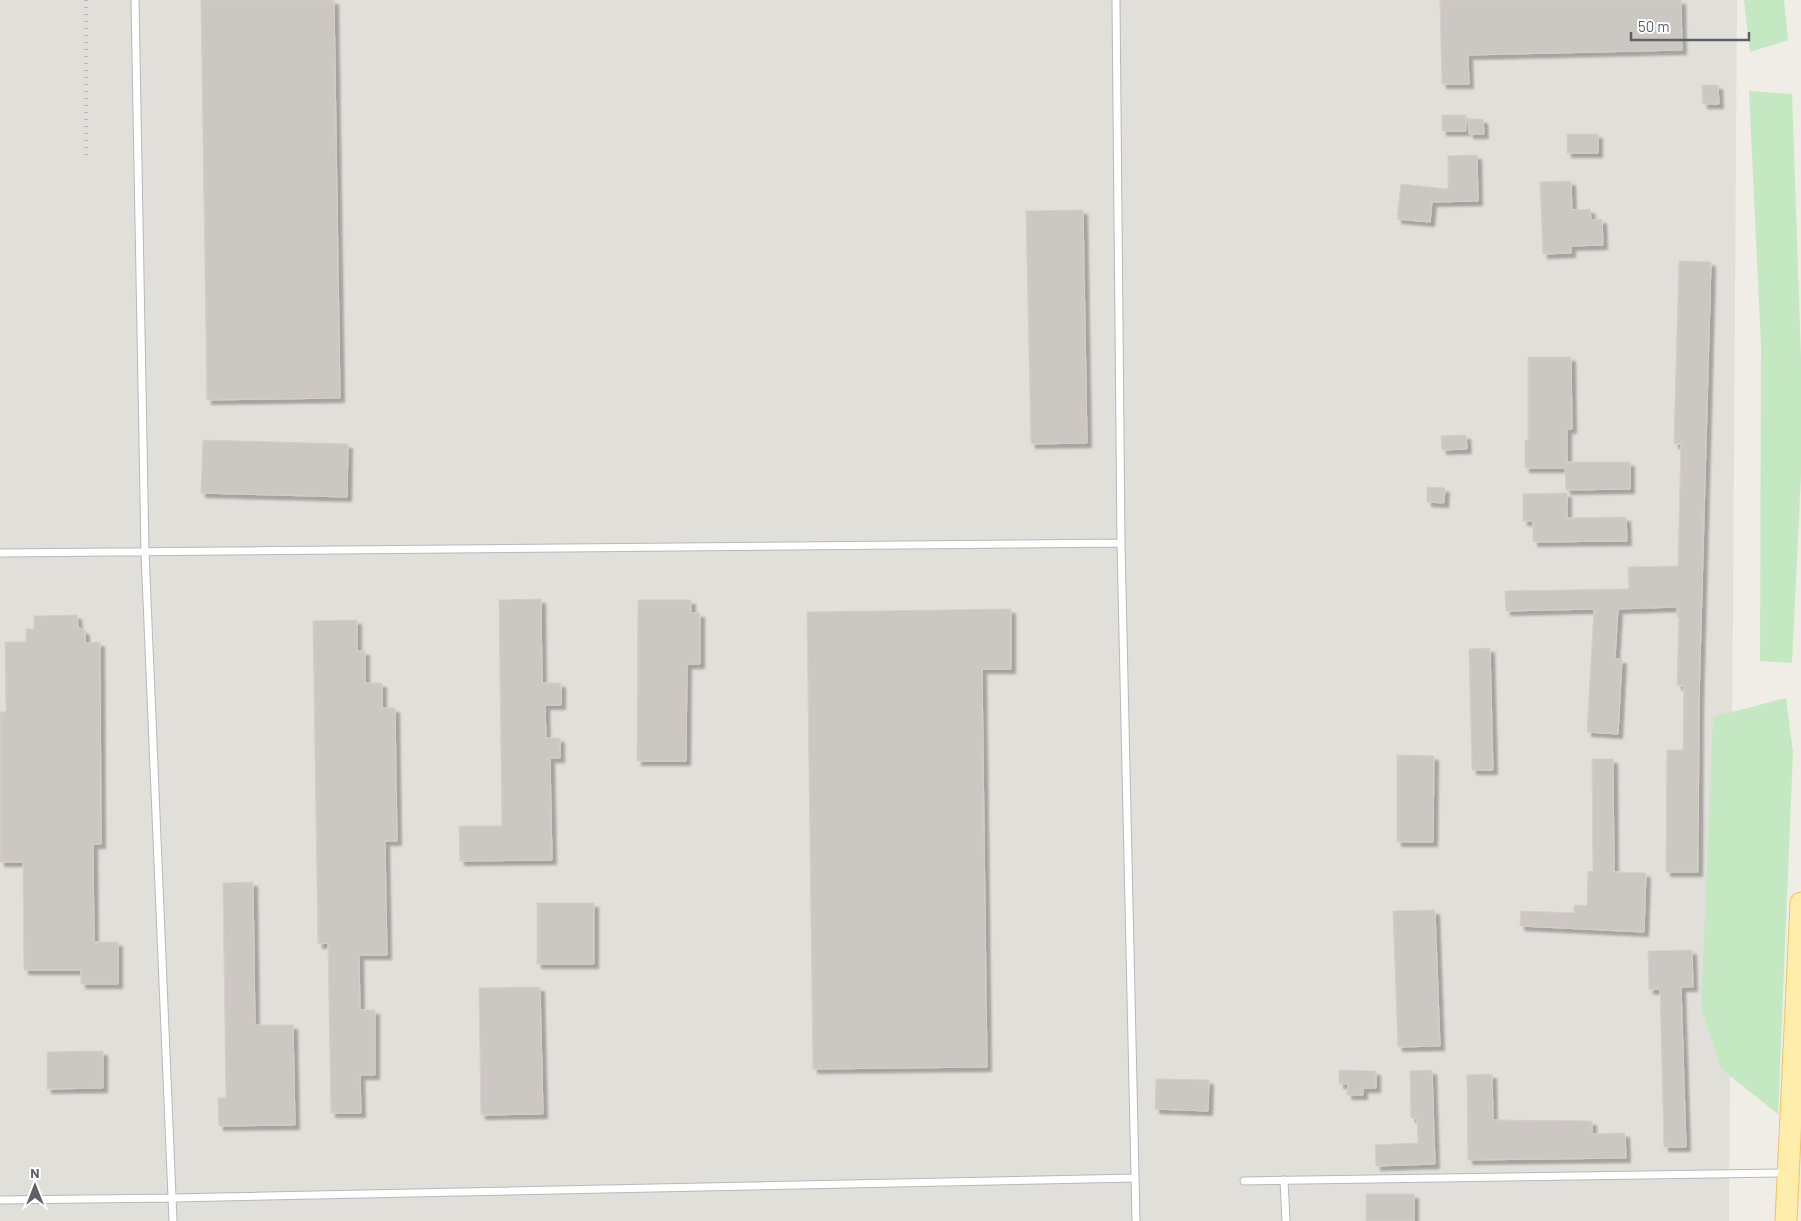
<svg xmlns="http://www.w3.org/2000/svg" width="1801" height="1221" font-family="Barlow,sans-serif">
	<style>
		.industrial { fill: #e1dfda }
		.green { fill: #c4e8c2 }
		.building { fill: #cbc8c3; stroke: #d5cfc4; filter: url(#shadow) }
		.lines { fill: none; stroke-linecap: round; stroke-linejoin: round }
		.lane-casing { stroke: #b6b9bd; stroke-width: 9 }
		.primary-casing { stroke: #f6c259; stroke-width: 23 }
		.lane { stroke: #fff; stroke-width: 7 }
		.primary { stroke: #ffedac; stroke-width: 21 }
		.rail { stroke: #b5b6b7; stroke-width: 4; stroke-dasharray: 1 6; stroke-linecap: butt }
	</style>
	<defs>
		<filter id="shadow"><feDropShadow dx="4.5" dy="4.5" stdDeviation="1" flood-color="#0004"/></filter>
	</defs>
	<rect width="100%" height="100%" fill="#f0ede6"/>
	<path class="industrial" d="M0 0H1737L1729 1221H0Z"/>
	<path class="green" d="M1744 0H1784L1788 40 1750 52Z
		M1749 91 1792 94 1801 358V475L1792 663 1760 661 1761 346Z
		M1786 698 1793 752 1778 1114 1721 1069 1701 1009 1713 717Z"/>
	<path class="building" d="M201 0H334L340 398 207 400Z
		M1440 0H1681L1682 50 1468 55 1469 84H1442Z
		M1702 85H1718L1719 104H1703Z
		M1442 115H1466V131H1442Z
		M1468 119H1483L1484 134H1469Z
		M1567 134H1598V153H1567Z
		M1477 155 1478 201 1432 202 1430 222 1397 219 1401 184 1448 189V156Z
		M1571 181 1572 210 1590 209 1591 220 1602 219 1603 245 1571 246V253L1543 254 1540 182Z
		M1083 210 1087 443 1031 444 1026 211Z
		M1679 261 1711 262 1699 700 1698 872H1666L1667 750H1683L1684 686 1677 685 1679 617H1677V607L1618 609 1615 659H1622L1618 734 1587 732 1594 609 1506 611 1505 591 1629 589 1628 567 1678 566 1681 444H1674Z
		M1528 357H1571L1572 429H1567V462H1630V489L1566 490 1565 468H1525V440H1528Z
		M1466 435 1467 449 1442 450 1441 436Z
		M203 440 348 444 347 497 201 493Z
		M1427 487 1445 488 1444 503 1427 502Z
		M1567 493V518L1626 517 1627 541 1533 542V521H1523V494Z
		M541 599 542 683H561V705H545L546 738H560V758H550L552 860 460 861 459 826H502L499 600Z
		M638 600H691V613H700V664H687L686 761H637Z
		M1011 609V669H982L987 1067 813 1069 807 612Z
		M77 615 78 627 85 631V643L100 642 101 844H93L94 942H118V984H81V970H24L23 862H0V712H6L5 642H26V629H34V616Z
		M357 620V651H365V683H382V708H395L397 841H385L387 955H359L360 1010H375V1075H360L361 1113H331L328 943 318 944 313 621Z
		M1490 648 1493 770H1472L1469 649Z
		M1397 755 1434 756 1433 842H1397Z
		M1592 759H1613L1614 872 1646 873 1644 932 1520 926 1521 911 1574 913V905L1587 906 1588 871 1593 872Z
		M253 882 255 1025H293L295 1125 219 1126 218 1098H226L223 883Z
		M537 903H594V964H537Z
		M1435 910 1440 1046 1398 1047 1393 911Z
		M1692 950 1693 987H1681L1686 1147H1664L1660 989 1649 990 1648 951Z
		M540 987 543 1114 481 1115 479 988Z
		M103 1051V1088L47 1089V1052Z
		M1339 1070 1376 1071V1088H1363V1095H1347L1348 1084H1339Z
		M1432 1070 1435 1164 1376 1166 1375 1145 1418 1143 1417 1118H1411L1410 1071Z
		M1492 1074 1493 1120 1592 1121V1134L1625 1133 1626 1158 1468 1160 1467 1075Z
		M1156 1079 1209 1080 1208 1111 1155 1109Z
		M1366 1194H1414V1221H1366Z"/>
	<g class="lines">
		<defs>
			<path id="lane" d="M135 0 145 552 173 1221
				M1116 0 1121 543 1136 1221
				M0 553 1121 543
				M1284 1180 1286 1221
				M1244 1181 1785 1173
				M0 1200 173 1198 1135 1178"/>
			<path id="primary" d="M1786 1221 1801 903"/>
		</defs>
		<use href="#lane" class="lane-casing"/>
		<use href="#primary" class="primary-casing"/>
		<use href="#lane" class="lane"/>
		<use href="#primary" class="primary"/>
		<path class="rail" d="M86 0V159"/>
	</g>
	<g transform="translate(35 1186)" stroke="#ffffff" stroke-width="4" paint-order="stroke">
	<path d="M0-4L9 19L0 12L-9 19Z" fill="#5d6267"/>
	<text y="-8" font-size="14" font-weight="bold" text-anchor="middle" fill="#5d6267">N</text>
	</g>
	<path d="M1631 32v8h118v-8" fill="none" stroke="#5d6267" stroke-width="2.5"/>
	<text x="1638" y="32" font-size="15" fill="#5d6267" stroke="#ffffff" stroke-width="4" paint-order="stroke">50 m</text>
</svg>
